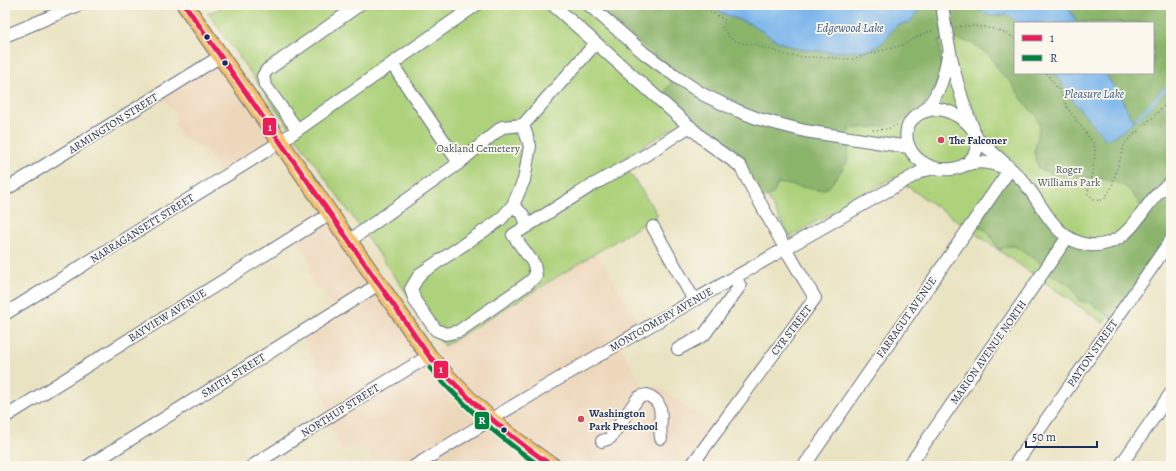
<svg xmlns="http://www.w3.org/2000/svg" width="1176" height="471" font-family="Alegreya,serif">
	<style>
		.built { fill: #edd7bb }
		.green { fill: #aed27b; stroke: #64806c; fill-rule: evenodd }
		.forest { fill: #8ab46b; stroke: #527264 }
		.water { fill: #7ab6ec; stroke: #4a72a5 }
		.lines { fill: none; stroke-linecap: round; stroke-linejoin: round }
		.stream { stroke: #7ab6ec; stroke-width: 3 }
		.minor-casing { stroke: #636e81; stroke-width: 14 }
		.major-casing { stroke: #636e81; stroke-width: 18 }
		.path { stroke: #636e81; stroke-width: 1.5; stroke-dasharray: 1 3; stroke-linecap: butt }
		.minor { stroke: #fff; stroke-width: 12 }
		.major { stroke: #f5c16b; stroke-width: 16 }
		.bus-1-casing { stroke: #fbf7ec; stroke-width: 8 }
		.bus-2-casing { stroke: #fbf7ec; stroke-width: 8 }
		.bus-1 { stroke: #ea1d57; stroke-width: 5 }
		.bus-2 { stroke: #028241; stroke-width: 5 }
		.bus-dot { fill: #1b2f5e; stroke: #fbf7ec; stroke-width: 1.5 }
		.poi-dot { fill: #d1495b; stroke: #fbf7ec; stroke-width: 1.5 }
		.labels { text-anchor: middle; stroke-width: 3.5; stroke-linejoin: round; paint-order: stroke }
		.street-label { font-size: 11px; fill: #1b2f5e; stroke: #fbf7ec }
		.poi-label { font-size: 11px; font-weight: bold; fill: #1b2f5e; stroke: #fbf7ec; text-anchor: start }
		.park-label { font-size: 11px; fill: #405865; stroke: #fbf7ec }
		.water-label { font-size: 12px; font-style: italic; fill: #385889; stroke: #fbf7ec }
		.line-badge { stroke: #fbf7ec; stroke-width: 1.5 }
		.badge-label { font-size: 11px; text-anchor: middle; font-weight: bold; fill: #fff }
	</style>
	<rect width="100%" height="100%" fill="#fbf7ec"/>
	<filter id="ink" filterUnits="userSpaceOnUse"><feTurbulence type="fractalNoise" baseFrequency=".025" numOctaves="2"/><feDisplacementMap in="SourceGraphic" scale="8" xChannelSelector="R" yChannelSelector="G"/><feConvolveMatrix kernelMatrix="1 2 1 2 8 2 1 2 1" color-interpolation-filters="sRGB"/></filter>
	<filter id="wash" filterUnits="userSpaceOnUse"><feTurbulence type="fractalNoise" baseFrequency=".012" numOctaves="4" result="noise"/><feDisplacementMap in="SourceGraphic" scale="16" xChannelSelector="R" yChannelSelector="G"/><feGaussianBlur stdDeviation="0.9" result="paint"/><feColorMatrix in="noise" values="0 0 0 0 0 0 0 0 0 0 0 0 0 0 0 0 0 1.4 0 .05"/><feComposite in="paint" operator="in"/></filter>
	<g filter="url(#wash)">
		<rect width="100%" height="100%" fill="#eae3c2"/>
		<path class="built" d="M221 56 280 142 223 175 207 151 203 148 195 147 194 142 190 143 183 138 174 123 177 118 160 92Z
			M330 214 429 356 529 296 597 251 641 328 618 342 646 390 658 386 716 428 704 451 724 466H389L385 459 375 463 366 449 362 446H353L342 450 326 418 331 413 314 381 320 371 300 332 333 307 320 287 315 285 308 271 312 264 294 234Z"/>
		<path class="green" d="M229 5H1171V225L1103 323 894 177 790 237 746 160 694 115 621 160 658 215 444 346 208 13ZM1015 23H1153V73H1015Z"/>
		<path class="forest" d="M593 5H713L722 13 751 24 777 41 798 49 831 52 859 51 886 40 890 32 897 25 910 22 923 5H969L991 16 1008 14 1017 23H1015V73H1055L1074 102 1106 140 1136 119 1131 118 1122 100 1105 73H1153V23H1077L1067 5H1171V233L1112 319 1091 303 1080 301 1071 286 1042 268 1041 263 1015 246H1008L999 250 988 232 969 220 1001 173 1015 177 1051 223 1078 240H1104L1123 229 1141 207C1137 200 1131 190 1124 186 1105 176 1083 178 1063 176 1055 176 1047 172 1039 169L1034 153 1040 125 1035 114 1026 105 1010 81 1000 72 990 56 972 43 954 39 939 41C941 50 942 60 941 69 937 93 916 117 892 124 879 128 863 128 849 128L850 136 847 163 828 188 818 190 778 183 774 193 758 202 723 145C718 142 716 137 712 134 695 123 682 106 665 94V92L677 73Z"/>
		<path class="water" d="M713 5H923L910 22 897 25 890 32 886 40 873 49 859 51 831 52 798 49 777 41 751 24 722 13Z
			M969 5H1067L1077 23H1017L1008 14 991 16Z
			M1055 73H1105L1122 100 1131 118 1134 119 1137 118 1122 132 1106 140 1074 102Z"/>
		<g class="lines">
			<path class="stream" d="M1137 118 1171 83"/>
		</g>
	</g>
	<g filter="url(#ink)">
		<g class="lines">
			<defs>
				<path id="minor" d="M589 5 644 53 678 78 704 95 736 110 759 119 805 131 908 147
					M942 5C948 47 956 88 973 128
					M5 36 78 5
					M596 43 708 143 740 166 785 248 815 298 691 466
					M392 64 459 163
					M939 109C951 111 968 120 974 132 984 149 970 167 952 169 903 174 886 111 939 109Z
					M921 113C939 97 944 78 948 55
					M523 125 596 43 553 5
					M297 129 265 85 263 76 267 70 359 5
					M977 139C992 152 1008 165 1022 180 1043 203 1053 241 1090 245 1100 246 1110 243 1119 238 1140 224 1148 196 1171 183
					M966 165C981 159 993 164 1008 169
					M5 190 221 56
					M513 205 523 215 528 226
					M653 227 694 300
					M349 241 459 163 502 127 523 125 530 146 524 180 513 205 500 220 420 274 411 289 415 301 436 330 446 334 459 331 527 284 536 276 534 264 513 235 589 187 641 158 690 126
					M5 314 280 142 476 5
					M678 349 704 335 740 286 735 277
					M5 417 330 214
					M602 441 610 438 638 398 642 396 647 395C668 403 658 422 661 438
					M88 466 379 284
					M252 466 343 408 429 356
					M415 466C581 362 752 268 922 171L935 168
					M804 466 1010 169
					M909 466 1067 238
					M1014 466 1171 240
					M1120 466 1171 393"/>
				<path id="major" d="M185 5 429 356C465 398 506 437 553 466"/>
			</defs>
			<use href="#minor" class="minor-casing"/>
			<use href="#major" class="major-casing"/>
			<path class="path" d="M700 5 725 20 722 28 730 38 740 43 754 44 789 56 852 59 902 45 927 32 935 31
				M956 27C972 24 1002 28 1015 39
				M1046 73 1059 90 1068 109 1094 144C1098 160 1089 178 1088 194L1094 199 1099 201 1105 198 1111 189 1125 143 1171 100
				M873 130 887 129 897 125"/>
			<use href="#minor" class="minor"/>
			<use href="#major" class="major"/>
			<defs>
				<path id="bus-1" d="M185 5 429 356C466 398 506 435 553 466"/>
				<path id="bus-2" d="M430 368C463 405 499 438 540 466"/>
			</defs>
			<use href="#bus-1" class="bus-1-casing"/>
			<use href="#bus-2" class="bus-2-casing"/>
			<use href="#bus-1" class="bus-1"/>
			<use href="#bus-2" class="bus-2"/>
		</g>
	</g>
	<g class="bus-dot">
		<circle cx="207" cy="37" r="3.5"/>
		<circle cx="225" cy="63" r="3.5"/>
		<circle cx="504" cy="430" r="3.5"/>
	</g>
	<g class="poi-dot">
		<circle cx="941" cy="140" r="4"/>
		<circle cx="581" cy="419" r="4"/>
	</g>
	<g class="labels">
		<g class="street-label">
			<text transform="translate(113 123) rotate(-32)" y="4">ARMINGTON STREET</text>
			<text transform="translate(142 228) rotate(-32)" y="4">NARRAGANSETT STREET</text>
			<text transform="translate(167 315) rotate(-32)" y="4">BAYVIEW AVENUE</text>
			<text transform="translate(906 317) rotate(-55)" y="4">FARRAGUT AVENUE</text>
			<text transform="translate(661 319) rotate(-30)" y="4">MONTGOMERY AVENUE</text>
			<text transform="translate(791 330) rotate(-53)" y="4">CYR STREET</text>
			<text transform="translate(988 352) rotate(-55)" y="4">MARION AVENUE NORTH</text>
			<text transform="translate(1092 353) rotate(-55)" y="4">PAYTON STREET</text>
			<text transform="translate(233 375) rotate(-32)" y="4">SMITH STREET</text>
			<text transform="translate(340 410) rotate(-32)" y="4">NORTHUP STREET</text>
		</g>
		<g class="poi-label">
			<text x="949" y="144">The Falconer</text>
			<text x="589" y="417">Washington<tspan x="589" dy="13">Park Preschool</tspan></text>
		</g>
		<g class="park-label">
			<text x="478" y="152">Oakland Cemetery</text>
			<text x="1069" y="173">Roger<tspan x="1069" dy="13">Williams Park</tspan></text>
		</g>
		<g class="water-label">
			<text x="850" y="32">Edgewood Lake</text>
			<text x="1094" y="98">Pleasure Lake</text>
		</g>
	</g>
	<g class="line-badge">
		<rect x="262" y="117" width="15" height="19" rx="4" fill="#ea1d57"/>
		<rect x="433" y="360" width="16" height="19" rx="4" fill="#ea1d57"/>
		<rect x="474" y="411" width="16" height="19" rx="4" fill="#028241"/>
	</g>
	<g class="badge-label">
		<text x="270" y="131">1</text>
		<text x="441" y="373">1</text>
		<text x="482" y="424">R</text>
	</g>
	<rect width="1176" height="471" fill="none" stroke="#fbf7ec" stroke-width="20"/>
	<rect x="1014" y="22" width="140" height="52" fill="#fbf7ec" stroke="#a1a7b3"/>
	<rect x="1022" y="35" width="20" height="6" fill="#ea1d57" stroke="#a1a7b3"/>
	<text x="1050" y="42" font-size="12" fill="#1b2f5e">1</text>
	<rect x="1022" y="55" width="20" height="6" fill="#028241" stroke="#a1a7b3"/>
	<text x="1050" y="62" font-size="12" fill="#1b2f5e">R</text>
	<path d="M1026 441v6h71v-6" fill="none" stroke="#1b2f5e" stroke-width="2"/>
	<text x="1032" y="441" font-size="12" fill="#1b2f5e" stroke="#fbf7ec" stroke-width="3" paint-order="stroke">50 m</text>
</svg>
